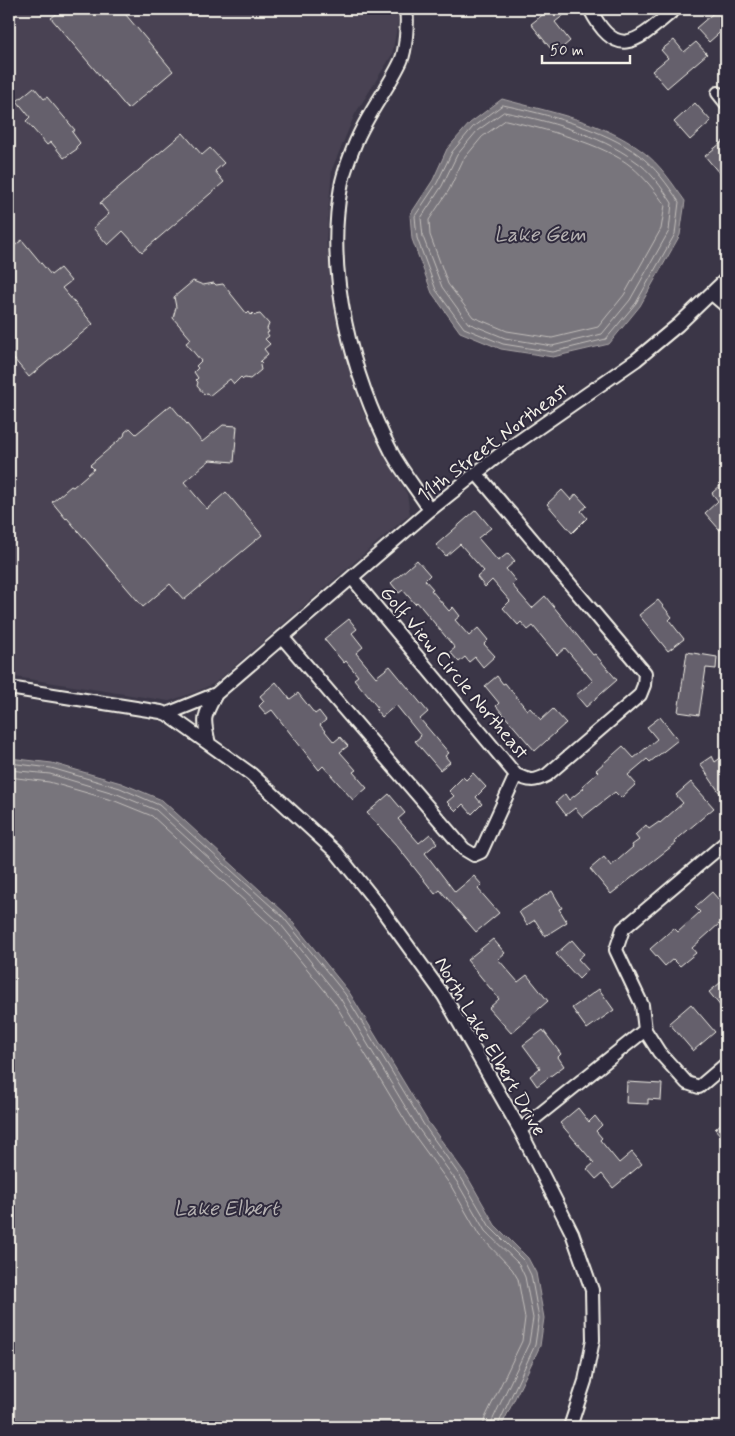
<svg xmlns="http://www.w3.org/2000/svg" width="735" height="1436" font-family="Mynerve,sans-serif">
	<style>
		.built { fill: #484352 }
		.water { fill: #78747b; stroke: #aaa6a7 }
		.lines { fill: none; stroke-linecap: round; stroke-linejoin: round }
		.shore { stroke: #c2bfbc; stroke-width: 1 }
		.building { fill: #65616c; stroke: #f4f1e8 }
		.minor-casing { stroke: #f4f1e8; stroke-width: 16 }
		.minor { stroke: #2f2a3d; stroke-width: 12 }
		.labels { text-anchor: middle; stroke-width: 4; stroke-linejoin: round; paint-order: stroke }
		.street-label { font-size: 20px; fill: #f4f1e8; stroke: #2f2a3d }
		.water-label { font-size: 21px; font-style: italic; fill: #b6b2b2; stroke: #2f2a3d }
	</style>
	<rect width="100%" height="100%" fill="#3b3647"/>
	<filter id="ink" filterUnits="userSpaceOnUse"><feTurbulence type="fractalNoise" baseFrequency=".02" numOctaves="2"/><feDisplacementMap in="SourceGraphic" scale="10" xChannelSelector="R" yChannelSelector="G"/><feConvolveMatrix kernelMatrix="1 2 1 2 8 2 1 2 1" color-interpolation-filters="sRGB"/></filter>
	<g filter="url(#ink)">
		<path class="built" d="M9 9H396L398 21 392 55 355 114 332 169 326 241 340 335 362 410 407 494 410 514 215 683 196 692 169 701 9 676Z"/>
		<path class="water" d="M502 99C549 112 602 121 642 151 660 164 672 183 685 201L680 235 640 306 609 344 553 357 501 349 460 332 432 293 412 239 410 215 433 180 447 149 470 123Z
			M9 758 52 763 121 783 162 800 286 914 349 992 428 1122 467 1176 495 1225 528 1258 536 1273 544 1318 540 1346 501 1427H9Z"/>
		<g class="lines">
			<path class="shore" d="M503 105C546 114 604 129 639 155 655 167 668 185 679 202L675 234 636 303 606 339 553 352 503 344 464 328 436 290 417 238 415 216 437 183 452 152 473 127Z
				M504 112C546 120 600 135 634 160 650 170 662 188 672 203L669 231 630 300 602 334 552 346 505 338 468 323 442 287 423 237 421 218 442 186 457 155 477 131Z
				M506 120C543 129 603 143 632 167 645 178 655 191 665 205L661 229 624 295 598 327 552 338 507 331 473 317 448 284 430 235 429 220 449 190 463 160 482 137Z
				M9 763 51 768 120 788 159 805 283 917 345 994 424 1125 462 1179 490 1227 524 1261 531 1275 539 1318 535 1345 497 1427
				M9 770 50 774 117 794 156 810 278 921 340 998 418 1128 457 1182 485 1231 519 1264 525 1277 533 1318 529 1343 492 1421 491 1427
				M9 777 49 782 115 801 152 816 273 927 334 1002 412 1132 451 1186 479 1235 512 1269 518 1279 525 1318 522 1341 485 1418 483 1427"/>
		</g>
		<path class="building" d="M63 9H121L173 71 128 109 51 18Z
			M550 9H561L565 14 555 22 570 41 555 54 531 24Z
			M718 9H726V27L709 42 696 28Z
			M674 40 684 52 696 42 707 54 667 88 652 71 668 58 661 50Z
			M34 87 44 99 47 97 75 130 72 132 80 143 76 147 77 149 64 158 51 142 47 145 26 121 30 117 17 101Z
			M695 103 711 121 690 140 674 122Z
			M183 133 202 155 210 148 224 163 215 171 224 182 142 252 123 231 108 245 93 228 109 214 100 203Z
			M726 139V167L719 173 705 156Z
			M22 240 51 275 60 268 71 281 62 288 93 324 29 377 9 353V250Z
			M193 281 203 285 214 283 216 285 223 284 247 314 249 312 251 315 253 313 255 315 260 314 269 324 267 329 269 332 267 333 269 336 265 339 270 344 264 349 268 354 260 361 262 363 260 365 261 370 250 379 245 378 243 379 241 377 234 384 230 379 209 396 207 393 204 394 197 386 198 382 196 380 198 378 194 372 198 368 196 366 201 361 186 343 191 339 173 318 176 307 174 297Z
			M171 405 202 442 223 425 237 426 234 462 210 460 184 482 207 509 226 492 262 535 184 600 170 584 143 607 67 518 66 519 52 502 71 486 73 487 94 469 90 465 124 436 125 432 130 428 136 434Z
			M722 484 726 489V537L705 513 718 501 712 493Z
			M562 490 571 500 576 494 587 506 581 511 587 518 572 533 547 504Z
			M476 510 491 528 478 538 498 561 508 553 515 561 506 569 516 581 512 585 532 608 545 596 593 655 595 654 617 680 586 707 576 695 593 681 565 648 557 655 533 626 528 630 521 622 518 625 503 608 510 601 492 580 485 587 477 577 484 571 460 544 446 556 436 545Z
			M417 560 430 575 425 580 433 589 431 590 449 611 453 607 460 616 455 620 469 636 478 628 488 640 484 644 495 656 483 667 475 657 469 662 465 657 459 662 450 652 455 648 417 602 415 604 403 590 399 593 391 583Z
			M658 600 672 617 669 620 684 639 668 651 639 615Z
			M349 619 357 629 352 633 363 647 356 653 376 677 390 666 428 712 420 719 449 753 445 756 450 762 440 770 415 741 421 736 396 705 382 717 376 710 378 708 354 679 358 676 346 661 344 663 324 639Z
			M687 652 717 657 716 669 706 668 699 715 678 712Z
			M497 676 503 684 505 683 527 710 530 708 541 720 553 709 566 723 535 751 496 706 499 703 485 686Z
			M276 682 290 699 298 693 315 714 319 711 326 720 320 725 334 742 340 737 348 746 340 752 356 770 353 772 367 788 353 800 323 766 319 770 272 710 266 714 259 706 264 701 260 696Z
			M660 717 678 740 650 762 647 759 628 775 636 784 621 798 615 792 583 817 575 808 566 815 556 802 565 794 569 800 584 788 582 786 598 772 596 770 623 746 634 758 657 739 647 727Z
			M726 754V802L700 764 712 756 715 762Z
			M473 773 486 787 476 797 482 804 472 814 463 804 456 811 447 802 454 796 449 791 463 777 466 780Z
			M691 782 714 808 675 841 676 843 611 894 590 869 604 857 611 866 633 847 632 845 639 840 635 835 646 825 649 829 659 822 660 823 683 803 676 795Z
			M389 794 405 813 398 819 419 843 430 834 437 843 425 853 455 892 474 876 482 885 478 889 499 913 476 932 440 890 435 894 397 846 367 813Z
			M552 891 562 908 559 909 567 922 545 936 535 920 527 925 519 912Z
			M712 892 726 908V933L719 924 692 948 696 953 680 966 673 959 665 966 650 949 674 928 678 932 700 912 695 907Z
			M493 939 505 953 498 959 518 982 527 975 548 1001 511 1033 489 1008 499 999 467 960Z
			M572 940 584 954 578 959 588 970 579 979 556 954Z
			M726 978V1013L709 992Z
			M599 989 614 1010 587 1029 572 1008Z
			M691 1004 715 1032 693 1051 669 1023Z
			M543 1030 561 1054 558 1057 564 1066 537 1086 530 1076 540 1068 523 1045Z
			M627 1082 662 1084 661 1100 648 1099V1104L626 1103Z
			M578 1108 589 1122 595 1116 602 1125 596 1131 602 1138 600 1140 619 1163 632 1152 642 1164 613 1188 602 1174 596 1179 587 1169 594 1163 560 1123Z
			M726 1119V1142L715 1129Z"/>
		<g class="lines">
			<defs>
				<path id="minor" d="M406 9C408 21 406 50 401 61 388 89 367 114 355 144 350 157 343 173 341 187 325 273 352 376 392 453 403 473 418 491 430 510
					M590 9C618 65 640 38 675 9
					M718 93 726 103
					M712 294 726 306
					M352 578 516 775C529 781 534 782 547 775L640 695 644 685 645 673 477 474
					M282 637 464 849 474 855 481 852 516 775
					M9 688 161 712 167 714 251 774 336 852 377 903 444 996 520 1130 572 1233 592 1290 593 1340 585 1381 570 1427
					M167 714 216 694 430 510 499 455 636 360 678 325 726 279
					M209 744C203 718 203 718 216 694
					M726 842 623 929 616 950 642 1005 645 1030 659 1052 687 1083 699 1087 726 1064
					M520 1130 645 1030"/>
			</defs>
			<use href="#minor" class="minor-casing"/>
			<use href="#minor" class="minor"/>
		</g>
	</g>
	<g class="labels">
		<g class="street-label">
			<text transform="translate(492 442) rotate(-37)" y="7">11th Street Northeast</text>
			<text transform="translate(455 672) rotate(50)" y="7">Golf View Circle Northeast</text>
			<text transform="translate(491 1046) rotate(60)" y="7">North Lake Elbert Drive</text>
		</g>
		<g class="water-label">
			<text x="540" y="241">Lake Gem</text>
			<text x="226" y="1215">Lake Elbert</text>
		</g>
	</g>
	<rect width="735" height="1436" fill="none" stroke="#2f2a3d" stroke-width="30"/>
	<rect x="15" y="15" width="705" height="1406" fill="none" stroke="#f4f1e8" stroke-width="2" filter="url(#ink)"/>
	<path d="M542 55v8h88v-8" fill="none" stroke="#f4f1e8" stroke-width="2.5"/>
	<text x="550" y="55" font-size="15" fill="#f4f1e8" stroke="#2f2a3d" stroke-width="4" paint-order="stroke">50 m</text>
</svg>
